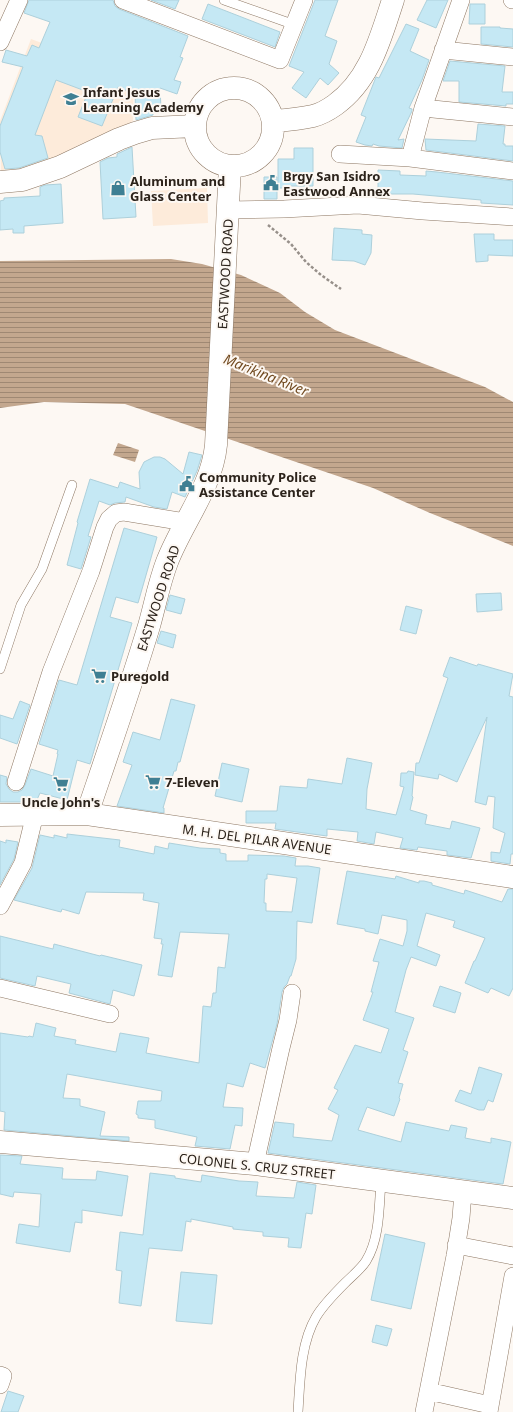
<svg xmlns="http://www.w3.org/2000/svg" width="513" height="1412" font-family="'Noto Sans',sans-serif">
	<style>
		.built { fill: #fdebda }
		.water { fill: url(#water-rules) }
		.building { fill: #c5e8f4; stroke: #add0db; fill-rule: evenodd }
		.lines { fill: none; stroke-linecap: round; stroke-linejoin: round }
		.lane-casing { stroke: #8d7763; stroke-width: 10 }
		.street-casing { stroke: #8d7763; stroke-width: 18 }
		.secondary-casing { stroke: #8d7763; stroke-width: 23 }
		.path { stroke: #97908a; stroke-width: 2.5; stroke-dasharray: 3 2; stroke-linecap: butt }
		.lane { stroke: #fff; stroke-width: 9 }
		.street { stroke: #fff; stroke-width: 17 }
		.secondary { stroke: #fff; stroke-width: 22 }
		.labels { text-anchor: middle; stroke-width: 4; stroke-linejoin: round; paint-order: stroke }
		.poi-label { font-size: 13px; font-weight: bold; fill: #2c231b; stroke: #fdf8f3; text-anchor: start }
		.street-label { font-size: 13px; fill: #2c231b; stroke: #fdf8f3 }
		.water-label { font-size: 14px; font-style: italic; fill: #724b21; stroke: #fdf8f3 }
	</style>
	<defs>
		<pattern id="water-rules" width="6" height="5" patternUnits="userSpaceOnUse"><rect width="6" height="5" fill="#c3a78e"/><path d="M0 2.5h6" fill="none" stroke="#9f8873"/></pattern>
	</defs>
	<rect width="100%" height="100%" fill="#fdf8f3"/>
	<path class="built" d="M31 39 134 77 133 121 76 154 1 177 0 121Z
		M207 188 208 223 153 226 151 191Z"/>
	<path class="water" d="M171 259 202 264 241 275 280 293 305 312 335 330 485 387 513 402V546L430 513 373 488 125 404 44 402 0 408V261Z
		M118 443 139 450 135 462 113 455Z"/>
	<path class="building" d="M29 0H113L115 6 119 9 188 36 180 57 183 58 174 80 181 82 177 94 160 88 161 108 153 109V115L136 120 135 94 118 87 102 126 78 117 88 92 56 80 35 135 42 136 48 158 19 168 5 169 0 152V126L23 67 2 62 6 50 27 56 32 45 39 48 50 22 24 13Z
		M151 0H179L175 9Z
		M315 0H338L325 36 337 41 329 64 339 73 328 85 320 78 306 98 292 88 304 72 289 66Z
		M427 0H448L436 28 417 20Z
		M208 4 280 32 275 47 202 19Z
		M470 4H485V24H469Z
		M406 24 419 29 410 51 429 60 422 80 409 108 412 109V111L398 140 404 139 402 148 379 146 373 144 372 146 365 145 356 142 366 117 361 115 376 77 379 78Z
		M481 27H500V28L513 29V47L481 44Z
		M450 61 505 66 502 92H513V104H506V106L459 102V81H443Z
		M478 124 505 126 503 144H505V146H513V161L426 150 425 139 476 141Z
		M132 147 136 217 103 219 100 162 108 158 117 157V154Z
		M294 148H313V186H289V188H278V159H294Z
		M378 170 400 171V175L426 176V171L437 172 513 181V205L481 203V200L413 194H378Z
		M264 177H277V199H264Z
		M61 184 63 223 24 226V233H13V229L0 230V201L4 200V198L40 196V187L45 185Z
		M334 228 362 230V234L372 235 371 253 365 265 354 261 332 260Z
		M474 234H494V240H513V256L488 255V261L476 262Z
		M189 452 202 455 197 471 185 497 172 492 167 509 154 507 126 497 125 502 115 503 110 505 99 501 88 536 91 537 81 569 67 565 78 523 77 522 90 479 118 488 120 482 140 489 139 472 144 462 154 457H160L165 459 183 474Z
		M124 528 157 537 138 603 116 597 110 617 132 623 90 764 77 760 67 800 40 793 36 802H0V775L7 777 6 784 9 789 13 792H18L22 790 25 785 31 769 53 776 58 754H57L58 750 39 744 59 680 77 685Z
		M501 593 502 610 477 612 476 594Z
		M170 595 185 599 181 614 166 610Z
		M406 606 422 610 416 634 400 630Z
		M161 631 176 635 173 648 157 643Z
		M450 657 477 666 478 664 513 674 509 696 513 697V854H511L510 864 491 861V852L500 853 505 833 493 828 495 797 488 796 486 805 475 802 487 717 457 782 439 774 438 779 415 775 416 763H419L448 678 443 676Z
		M171 699 195 705 180 762H178L176 771H174L163 808H164V813L117 806 132 765 123 762 133 732 160 740Z
		M20 701 30 705 17 744 0 738V715L13 719Z
		M347 758 372 763 367 789 366 809 396 815 404 787 400 786 401 773H407L408 771 414 772 412 796 413 797 410 810 427 815 425 824 450 829 452 821 480 828 471 858 447 855V851L418 847 417 850 400 848 403 838 376 832 374 844 357 841 358 832 327 829V836L275 829 276 823H246V811H277L280 786 307 788 308 779 342 784Z
		M222 763 249 769 242 802 215 796Z
		M67 834 120 840 119 847 154 854 155 846 168 849 169 843 200 848 220 849V853L226 854V861H248V855L284 856 296 858 295 866H308L320 868 312 923 297 921 296 959 291 976H290L287 984 284 987 282 992 277 1024 265 1068 250 1063 243 1087 227 1083 223 1107 243 1108 242 1126 235 1125 230 1149 195 1146 197 1137 155 1128V1120L138 1118V1115L136 1114 138 1101H161L162 1091 67 1074 63 1098 80 1099V1106L105 1112 100 1136 129 1137V1141L4 1130 5 1112 0 1111V1033L28 1037 29 1036 33 1037 36 1023 56 1028 54 1036 76 1040 75 1044 116 1052 120 1033 149 1038 146 1053 199 1063 203 1006 211 1007 213 993H216L218 967 225 968 229 934 180 932 172 977 158 975 163 944H161L162 939 154 938 159 903 143 900 144 893 86 892 79 914 62 909 61 912 14 900 32 868 40 835 54 838V835L67 838ZM267 874 297 878 292 912 266 911V903H264L265 879H267Z
		M6 840 18 842 14 859 0 885V841L6 843Z
		M347 871 395 879 396 876 419 883V881H424L432 883V885L464 894 465 890 502 902 508 889H513V988L509 996 491 988 488 993 465 983 474 961H475L485 938 453 927 455 921 426 913 417 946 440 955 436 966 411 957 406 970 395 1012 414 1018 403 1050 408 1052 398 1083 403 1084 399 1098 400 1099 394 1116 367 1107 358 1130 401 1142 406 1122 449 1131 451 1125 467 1128 465 1138 491 1143V1138L511 1142 503 1184 268 1153 275 1122 294 1124 293 1137 332 1141 339 1115 328 1109 338 1090 334 1088 349 1057 355 1045 381 1053 389 1029 363 1020 373 992H371L379 962 373 961 380 939 403 946 407 931V920L382 915 378 934 365 931V929L337 924Z
		M0 936 53 949 54 944 100 956 101 955 142 965 134 996 113 990 110 1004 69 993 71 984 37 976 35 986 0 978Z
		M440 986 461 993 455 1013 433 1006Z
		M479 1067 502 1074 493 1102 488 1100 484 1110H479L455 1101 460 1090 471 1094Z
		M0 1155 22 1156 20 1164 63 1168 62 1179 96 1180 97 1171 128 1176 122 1216 82 1210V1223L75 1222 70 1252 16 1243 19 1224 39 1227 41 1194 14 1192 13 1197 0 1194Z
		M150 1173 175 1176V1178L201 1182 202 1175 239 1181 258 1182 256 1196 294 1198 297 1182 316 1185 312 1214 306 1213 301 1248 288 1247 289 1238 263 1236V1232L233 1229V1227L191 1219V1222L186 1221 182 1251 149 1248 141 1306 119 1303 122 1271 116 1270 120 1232 143 1235Z
		M385 1234 425 1243 411 1309 371 1300Z
		M181 1272 217 1275 212 1324 176 1321Z
		M376 1325 392 1329 387 1346 372 1342Z
		M8 1391 24 1396 18 1412H1Z"/>
	<g class="lines">
		<defs>
			<path id="lane" d="M224 0 295 25
				M0 669 21 605 42 569 72 485
				M298 1412C300 1382 300 1344 316 1317 323 1305 335 1293 345 1283 352 1276 361 1269 366 1261 380 1239 379 1205 381 1181"/>
			<path id="street" d="M123 0 280 60 304 0
				M512 0H513
				M0 42 19 0
				M443 50 513 57
				M423 108 513 117
				M340 154 410 158 423 108 461 0
				M410 158 513 171
				M228 210 284 209 358 205 423 211 513 217
				M16 782 51 672 91 571 105 527 109 519 116 513 124 512 185 522
				M0 906 23 863 35 814
				M0 988 110 1014
				M255 1164 281 1048 288 1020 292 993
				M456 1245 513 1256
				M0 1375 3 1376 0 1385
				M428 1391 490 1405
				M424 1412 455 1256 461 1218 463 1192
				M489 1412 513 1276"/>
			<path id="secondary" d="M195 127a39 39 0 1 1 78 0a39 39 0 1 1-78 0Z
				M274 121C287 120 300 119 313 116 321 114 328 110 335 105 370 80 380 39 393 0
				M0 182 22 180 60 167 119 139 135 133 152 128 195 126
				M87 814C108 752 130 689 149 626 155 605 159 583 167 562 182 523 212 487 216 445L230 166
				M0 815 87 814 513 877
				M0 1142 255 1164 513 1198"/>
		</defs>
		<use href="#lane" class="lane-casing"/>
		<use href="#street" class="street-casing"/>
		<use href="#secondary" class="secondary-casing"/>
		<path class="path" d="M268 225 291 244 306 262 321 275 341 289"/>
		<use href="#lane" class="lane"/>
		<use href="#street" class="street"/>
		<use href="#secondary" class="secondary"/>
	</g>
	<defs>
		<symbol id="school-bare" viewBox="-9 -9 18 18"><path d="M0-5L7-2L0 1L-7-2ZM-4 1L0 2.5L4 1V4Q0 6-4 4Z" fill="#3f7f93" stroke="#fdf8f3" stroke-width="2.5" paint-order="stroke"/></symbol>
		<symbol id="civic-bare" viewBox="-9 -9 18 18"><path d="M-.6-6.5H3V-4.5H.6V-3L4-1V1h2V6H-6V1h2V-1L-.6-3ZM-1.2 2.5V6h2.4V2.5Z" fill="#3f7f93" stroke="#fdf8f3" stroke-width="2.5" paint-order="stroke"/></symbol>
		<symbol id="shop-bare" viewBox="-9 -9 18 18"><path d="M-5-2.5h2.3a2.7 3.5 0 0 1 5.4 0H5L5.5 6h-11ZM-1.5-2.5h3a1.5 2.3 0 0 0-3 0Z" fill="#3f7f93" stroke="#fdf8f3" stroke-width="2.5" paint-order="stroke"/></symbol>
		<symbol id="supermarket-bare" viewBox="-9 -9 18 18"><path d="M-6-5.5h2.5l.6 2H6L4.5 2H-2.5L-4.4-4H-6ZM-1.5 3.2a1.3 1.3 0 1 0 .1 0ZM3 3.2a1.3 1.3 0 1 0 .1 0Z" fill="#3f7f93" stroke="#fdf8f3" stroke-width="2.5" paint-order="stroke"/></symbol>
	</defs>
	<g fill-rule="evenodd">
		<use href="#school-bare" x="60" y="88" width="22" height="22"/>
		<use href="#civic-bare" x="260" y="172" width="22" height="22"/>
		<use href="#shop-bare" x="107" y="177" width="22" height="22"/>
		<use href="#civic-bare" x="176" y="473" width="22" height="22"/>
		<use href="#supermarket-bare" x="88" y="665" width="22" height="22"/>
		<use href="#supermarket-bare" x="142" y="771" width="22" height="22"/>
		<use href="#supermarket-bare" x="50" y="773" width="22" height="22"/>
	</g>
	<g class="labels">
		<g class="poi-label">
			<text x="83" y="97">Infant Jesus<tspan x="83" dy="15">Learning Academy</tspan></text>
			<text x="283" y="181">Brgy San Isidro<tspan x="283" dy="15">Eastwood Annex</tspan></text>
			<text x="130" y="186">Aluminum and<tspan x="130" dy="15">Glass Center</tspan></text>
			<text x="199" y="482">Community Police<tspan x="199" dy="15">Assistance Center</tspan></text>
			<text x="111" y="681">Puregold</text>
			<text x="165" y="787">7-Eleven</text>
			<text x="61" y="807" text-anchor="middle">Uncle John's</text>
		</g>
		<g class="street-label">
			<text transform="translate(225 274) rotate(-87)" y="5">EASTWOOD ROAD</text>
			<text transform="translate(158 598) rotate(-72)" y="5">EASTWOOD ROAD</text>
			<text transform="translate(257 839) rotate(8)" y="5">M. H. DEL PILAR AVENUE</text>
			<text transform="translate(257 1166) rotate(6)" y="5">COLONEL S. CRUZ STREET</text>
		</g>
		<g class="water-label">
			<text transform="translate(266 375) rotate(22)" y="5">Marikina River</text>
		</g>
	</g>
</svg>
